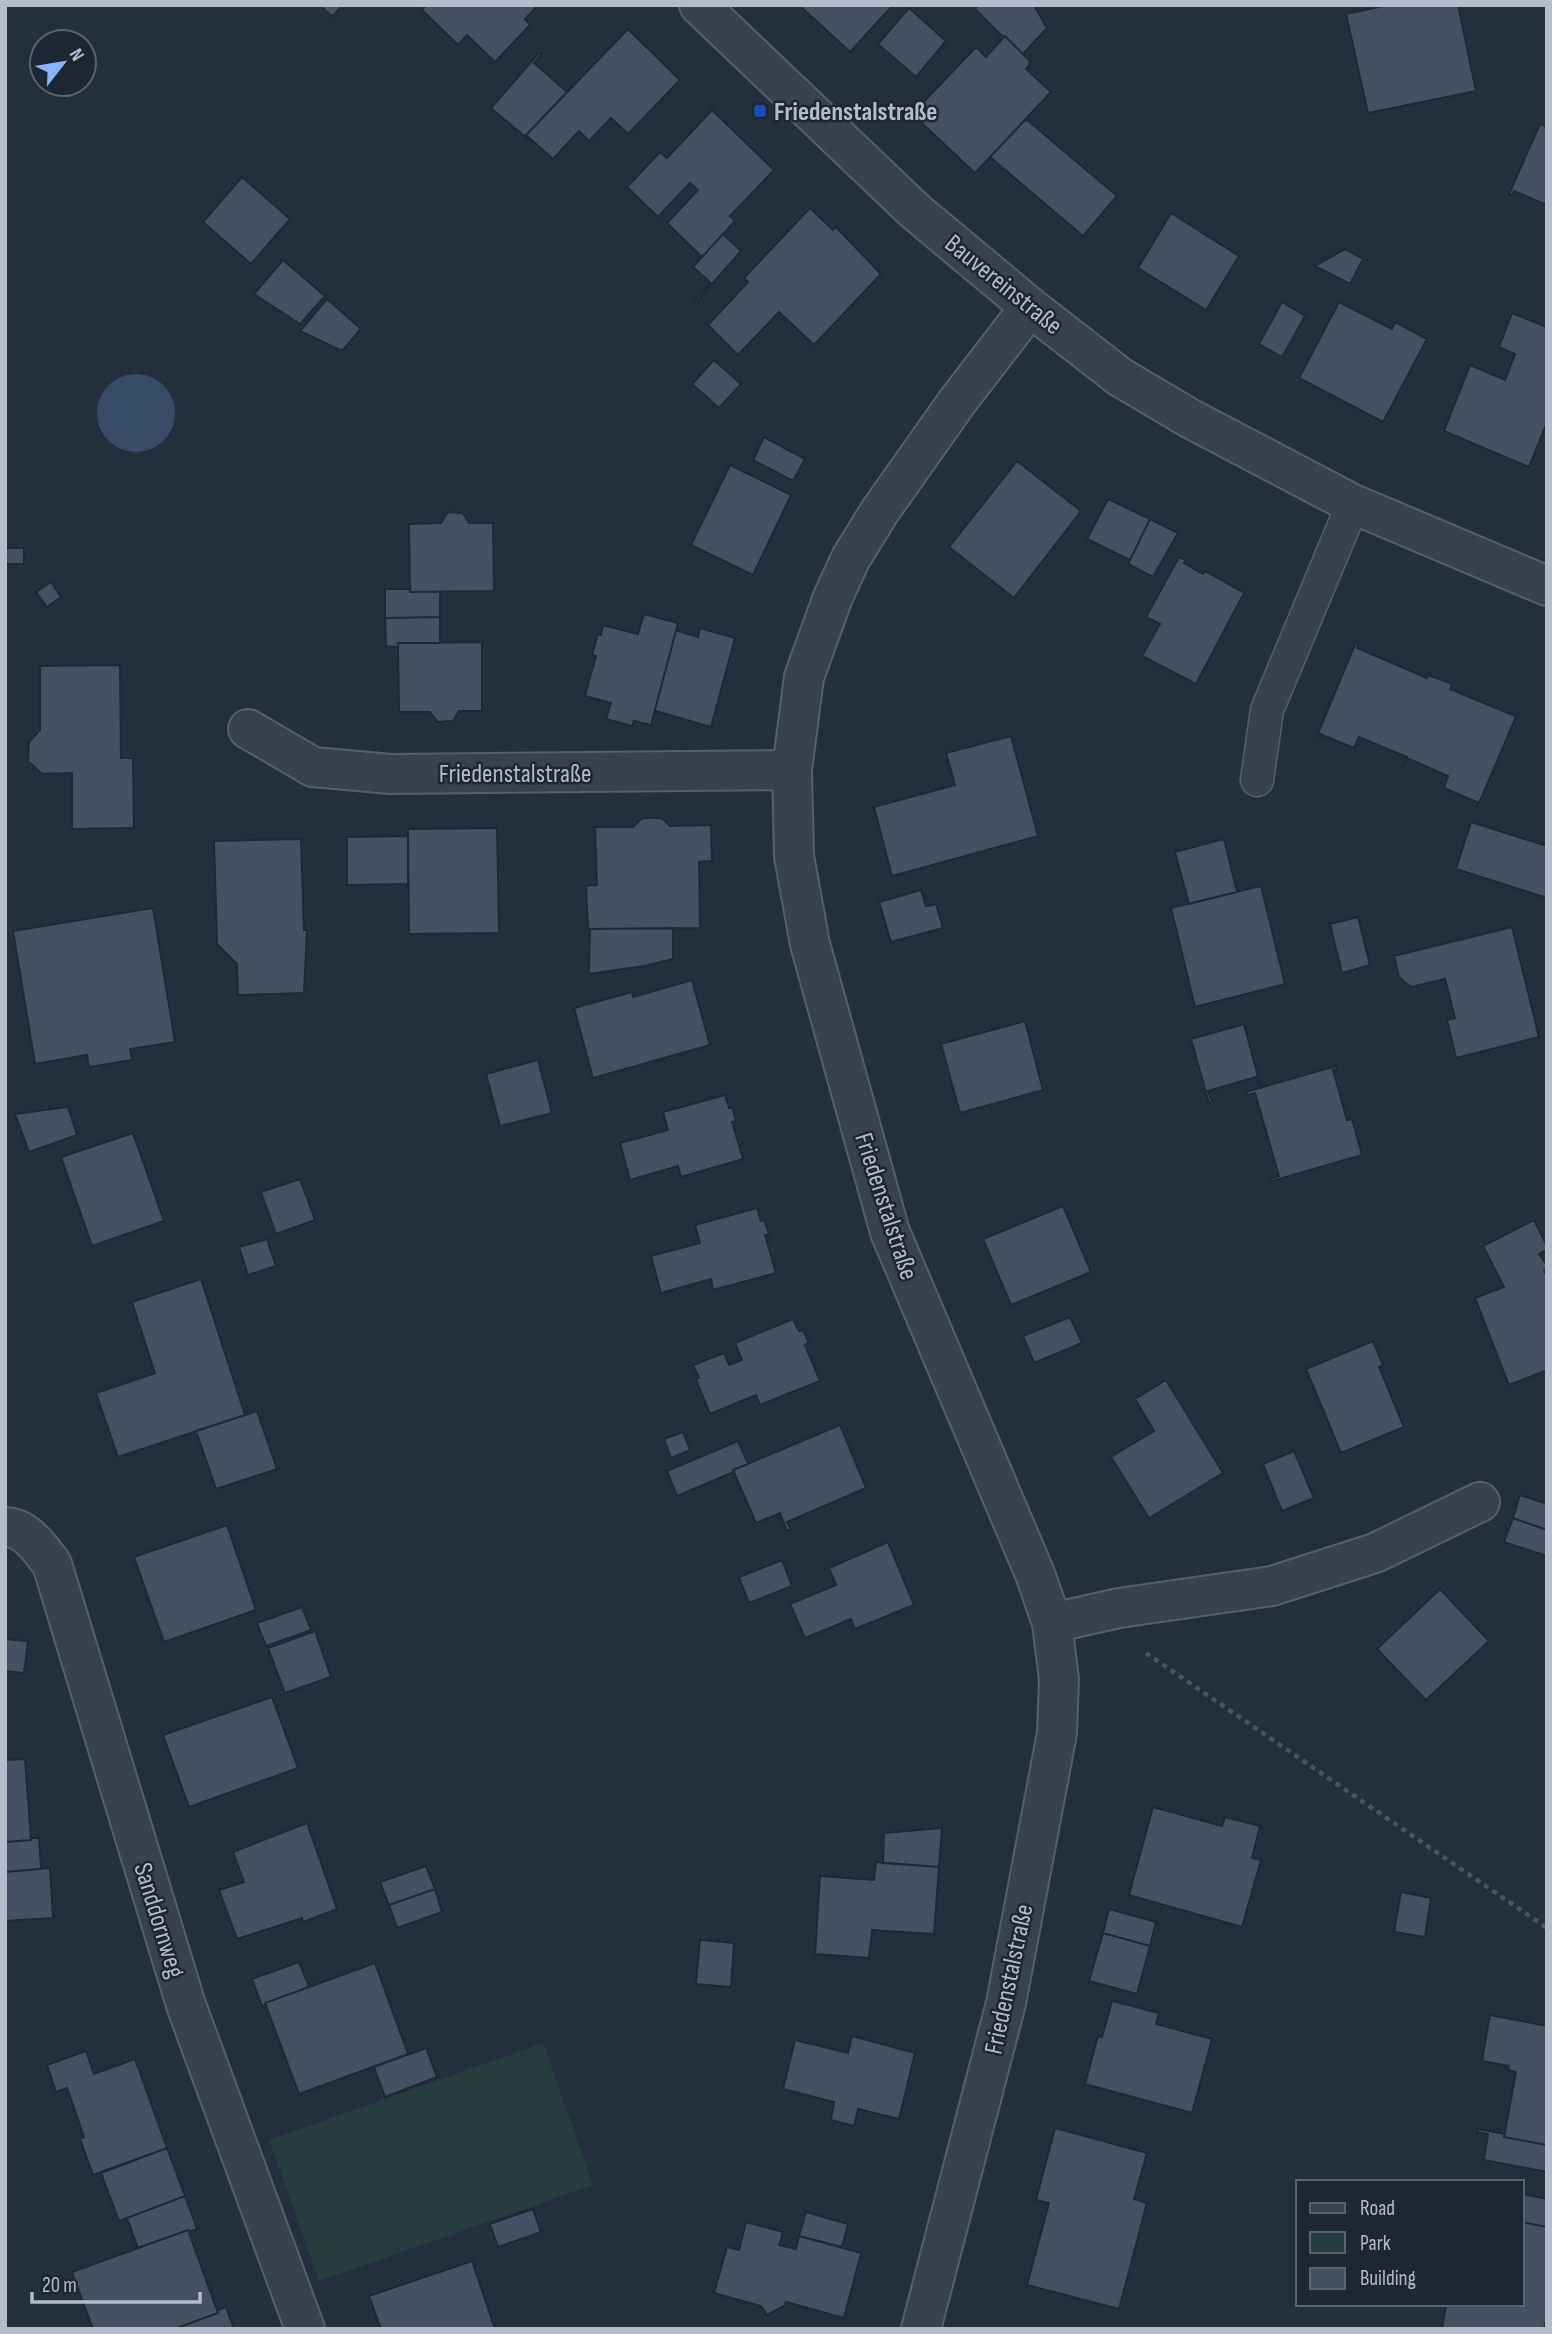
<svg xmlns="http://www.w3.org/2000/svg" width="1552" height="2334" font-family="'Sofia Sans Condensed',sans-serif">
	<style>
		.green { fill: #263c3f }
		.water { fill: #394c67 }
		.building { fill: #455162; stroke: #1f2835; stroke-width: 2 }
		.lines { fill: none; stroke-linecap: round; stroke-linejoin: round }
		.service-casing { stroke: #565f6c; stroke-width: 35 }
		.minor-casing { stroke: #565f6c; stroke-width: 42 }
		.path { stroke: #44595c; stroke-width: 4.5; stroke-dasharray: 5 5; stroke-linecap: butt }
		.service { stroke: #38414e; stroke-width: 32 }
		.minor { stroke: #38414e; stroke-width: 38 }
		.transit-dot { fill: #1a4fb4; stroke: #1d2633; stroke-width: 2.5 }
		.labels { text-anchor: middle; stroke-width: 5; stroke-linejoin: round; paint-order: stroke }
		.poi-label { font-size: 26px; font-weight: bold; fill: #b4bcc9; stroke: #1d2633; text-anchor: start }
		.street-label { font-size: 26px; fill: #b4bcc9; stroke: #1d2633 }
	</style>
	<rect width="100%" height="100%" fill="#242f3e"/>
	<path class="green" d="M543 2043 593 2185 319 2281 269 2140Z"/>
	<path class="water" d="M97 413a39 39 0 1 1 78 0a39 39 0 1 1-78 0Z"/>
	<path class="building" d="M320 5H343L332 17Z
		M426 5H538L525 19 530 25 495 62 467 35 458 45 422 10Z
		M799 5H893L850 52Z
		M978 5H1034L1047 28 1023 54 1005 36 1002 39 1000 37 1002 36 975 9Z
		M1388 5H1458L1476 91 1368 113 1346 14Z
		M909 8 946 41 916 77 878 44Z
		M628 29 680 80 628 134 611 118 589 141 579 131 553 159 526 135Z
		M1005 36 1029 60 1030 64 1026 69 1051 92 975 173 912 114 976 47 986 57Z
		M539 53 542 54 534 63 567 92 526 135 530 139V141L491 108Z
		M712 110 774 170 730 216 735 221 702 257 667 223 698 190 690 183 658 217 627 187 660 152 667 158Z
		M1026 119 1117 196 1083 236 990 157Z
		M1540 124 1547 127V205L1514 191 1512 195 1509 194Z
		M242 177 290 219 251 264 203 222Z
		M810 208 833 230 836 227 881 274 814 345 779 312 738 355 708 325 748 282 744 278Z
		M1171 213 1239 256 1206 310 1138 268Z
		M723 234 741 251 698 300 695 299 711 283 693 267Z
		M1345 249 1363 259 1350 284 1315 266Z
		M283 260 325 296 300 324 254 294Z
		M327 299 361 329 342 351 300 331Z
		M1282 302 1305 316 1282 357 1259 344Z
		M1339 302 1392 329 1395 322 1427 339 1383 422 1299 378Z
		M1512 313 1547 327V422L1529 467 1444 431 1470 365 1505 380 1515 354 1499 347Z
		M714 360 741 384 719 408 692 384Z
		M764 437 805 459 793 481 753 460Z
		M1017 461 1081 511 1014 598 949 547Z
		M730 465 791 495 753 575 691 545Z
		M1108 499 1150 519 1130 560 1087 539Z
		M448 512 463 513 469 523H493L494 591 410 592 409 524 441 523Z
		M1150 519 1178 533 1153 577 1128 564Z
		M5 548H24V564H5Z
		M1179 557 1186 560 1184 563 1203 574 1205 571 1244 593 1196 684 1142 656 1160 624 1146 617Z
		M51 582 61 597 47 607 36 592Z
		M385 589H410V592H440V617L385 618Z
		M644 614 678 623 651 725 634 721 632 726 606 719 611 703 585 696 596 656 592 655 598 634 601 635 603 625 638 634Z
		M440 617V643H398V647L386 646 385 618Z
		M678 623V631L698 637 700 628 735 638 711 727 656 711 651 725Z
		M482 642V711H459L453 721 438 722 430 712H399L398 643Z
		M1356 642 1358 644 1357 648 1427 678 1428 673 1431 674 1430 676 1450 683 1452 684 1450 689 1515 716 1518 712 1477 808 1476 807 1477 802 1444 788 1448 776 1407 758 1401 769 1407 757 1359 737 1354 748 1320 734 1316 738Z
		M120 665 121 758H133L134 828 72 829V773L42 774 28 761 29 742 40 730V666Z
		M1011 736 1038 836 892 876 874 807 955 785 946 753Z
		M642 818H662L670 826 711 825 712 861 699 862 700 928 588 929 586 886 597 885 595 827H633Z
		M1471 822 1547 846V898L1456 869Z
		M497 828 499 933 409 934 408 829Z
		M408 836V884L347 885V837Z
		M301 839 304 930H307L304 993 238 995 237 964 217 944 214 841Z
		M1224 839 1237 892 1189 904 1175 852Z
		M1261 886 1285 984 1195 1007 1171 908Z
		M921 890 926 906 936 904 943 928 891 942 879 902Z
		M153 908 175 1042 130 1049 132 1060 89 1067 87 1055 35 1064 13 931Z
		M1358 917 1370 965 1342 973 1330 924Z
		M1512 927 1539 1037 1456 1058 1447 1020 1455 1018 1445 979 1411 987 1399 977 1394 956Z
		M673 928V959L644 966 589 974 590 929Z
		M692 980 710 1045 593 1078 574 1008 632 992 633 997Z
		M1025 1021 1043 1090 960 1113 941 1044Z
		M1244 1024 1261 1088H1260L1256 1077 1208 1091 1212 1102 1209 1103 1191 1039Z
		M538 1060 552 1113 500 1126 486 1074Z
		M1336 1066 1337 1069 1333 1070 1347 1120 1352 1119 1362 1155 1272 1181 1270 1179 1279 1176 1255 1093 1247 1095 1246 1092Z
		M725 1095 729 1108 732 1107 736 1121 732 1122 743 1159 681 1177 678 1166 630 1180 620 1143 668 1130 663 1112Z
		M68 1107 77 1135 29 1152 15 1114Z
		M133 1133 164 1221 92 1246 61 1157Z
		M300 1179 315 1220 276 1234 261 1192Z
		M1063 1206 1091 1272 1011 1305 983 1239Z
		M757 1208 761 1221 764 1220 769 1234 765 1235 776 1273 713 1290 711 1279 661 1293 651 1256 700 1243 695 1225Z
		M1534 1220 1547 1246V1250L1539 1254 1547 1265V1269L1544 1270 1547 1278V1370L1509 1385 1475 1298 1504 1287 1483 1246Z
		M267 1239 276 1266 248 1275 239 1247Z
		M201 1279 245 1415 118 1457 96 1393 155 1373 132 1302Z
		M1070 1317 1082 1343 1034 1363 1023 1336Z
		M793 1319 799 1331 803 1330 809 1343 805 1345 820 1381 760 1405 756 1395 710 1414 696 1379 699 1378 693 1365 724 1353 729 1365 742 1360 735 1343Z
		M1373 1341 1383 1365 1379 1367 1404 1427 1341 1453 1306 1369Z
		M1166 1380 1223 1473 1149 1518 1111 1457 1154 1431 1135 1399Z
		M257 1411 277 1469 216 1489 196 1431Z
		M840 1425 866 1488 787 1522 791 1529 787 1531 780 1513 756 1523 733 1470Z
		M683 1432 690 1450 671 1458 664 1439Z
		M738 1441 748 1464 733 1470 734 1472 677 1496 667 1471Z
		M1294 1451 1314 1498 1282 1511 1263 1464Z
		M1520 1495 1547 1504V1530L1513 1518Z
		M1513 1518 1547 1530V1556L1504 1542Z
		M227 1525 256 1610 164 1642 134 1557Z
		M888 1542 914 1605 855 1629 851 1619 805 1638 790 1604 836 1585 829 1568Z
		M782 1560 792 1586 749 1603 739 1577Z
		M1440 1589 1489 1641 1426 1700 1377 1649Z
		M302 1607 311 1630 266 1646 257 1623Z
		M315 1631 331 1677 285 1693 268 1648Z
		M5 1639 28 1641 24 1673 5 1671Z
		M272 1697 298 1768 189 1807 163 1735Z
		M25 1759 31 1840 5 1842V1760Z
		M1153 1807 1222 1826 1225 1817 1260 1826 1252 1858 1261 1860 1242 1927 1129 1895Z
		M307 1823 337 1909 303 1922 302 1918 237 1939 219 1890 244 1882 233 1852Z
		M942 1828 939 1867 883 1863 884 1833Z
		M31 1838H39L41 1869 5 1872V1842L31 1840Z
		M876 1862 939 1867 934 1934 872 1930 869 1958 815 1954 820 1876 874 1880Z
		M426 1866 435 1889 389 1905 380 1882Z
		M50 1868 53 1918 5 1921V1872Z
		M435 1889 442 1912 397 1928 389 1905Z
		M1401 1892 1431 1898 1425 1937 1394 1932Z
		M1109 1909 1156 1922 1150 1946 1103 1933Z
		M1103 1933 1150 1946 1137 1994 1089 1981Z
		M700 1940 734 1943 731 1987 696 1984Z
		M299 1962 309 1987 265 2003 266 2005 262 2006 252 1979Z
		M375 1963 408 2054 299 2094 265 2003Z
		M1112 2001 1159 2013 1156 2024 1212 2039 1192 2113 1085 2084 1098 2036 1102 2037Z
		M1490 2015 1547 2026V2145L1504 2137 1516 2072 1508 2070 1509 2066 1482 2061Z
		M852 2036 915 2053 899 2119 858 2109 854 2126 831 2120 834 2102 783 2089 795 2040 848 2053Z
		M426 2048 437 2077 385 2097 374 2067Z
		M86 2051 94 2074 135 2059 167 2148 93 2175 80 2139 84 2137 67 2088 56 2092 47 2065Z
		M1055 2128 1147 2153 1134 2199 1147 2203 1119 2309 1027 2285 1049 2203 1036 2200Z
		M1478 2129 1505 2134 1504 2137 1547 2145V2172L1484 2160 1488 2134 1477 2132Z
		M167 2148 185 2196 119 2221 101 2173Z
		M1522 2194 1547 2199V2227L1522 2222Z
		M185 2196 197 2229 189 2232 188 2230 138 2248 127 2218Z
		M533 2209 541 2232 498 2247 490 2224Z
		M806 2212 848 2224 842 2247 799 2236Z
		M746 2222 783 2232 779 2245 796 2249 799 2236 861 2253 844 2318 786 2302 784 2306 767 2315 761 2306 714 2293 727 2247 739 2250Z
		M1522 2222 1547 2227V2315L1544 2329H1442L1446 2304H1522Z
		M188 2230 218 2313 174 2329H93L72 2272Z
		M472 2261 495 2329H381L369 2296Z
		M226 2307 234 2329H174L218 2313V2310Z"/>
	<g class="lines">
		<defs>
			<path id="service" d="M1257 780 1267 710 1353 504"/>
			<path id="minor" d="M699 5 915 211 1030 307 1120 377 1191 419 1353 504 1547 586
				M248 729 313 767 391 774 792 770
				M5 1527C26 1527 40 1549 52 1564L186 2005 305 2329
				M1052 1623 1119 1608 1272 1586 1375 1553 1480 1502
				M921 2329 1006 2003 1057 1733 1059 1679 1052 1623 1035 1574 890 1232 810 944 794 856 792 770 804 677 833 597 851 558 880 511 957 402 1030 307"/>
		</defs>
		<use href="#service" class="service-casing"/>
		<use href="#minor" class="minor-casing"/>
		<path class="path" d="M1146 1653 1547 1928"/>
		<use href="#service" class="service"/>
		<use href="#minor" class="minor"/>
	</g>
	<rect class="transit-dot" x="753" y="104" width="14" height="14" rx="3.5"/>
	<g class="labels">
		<g class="poi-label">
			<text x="774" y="120">Friedenstalstraße</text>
		</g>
		<g class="street-label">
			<text transform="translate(1004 284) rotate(39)" y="9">Bauvereinstraße</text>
			<text x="515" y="782">Friedenstalstraße</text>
			<text transform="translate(887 1206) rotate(72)" y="9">Friedenstalstraße</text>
			<text transform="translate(160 1920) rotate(73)" y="9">Sanddornweg</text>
			<text transform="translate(1008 1979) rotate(-78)" y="9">Friedenstalstraße</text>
		</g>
	</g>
	<rect width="1552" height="2334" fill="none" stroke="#b4bcc9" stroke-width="14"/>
	<rect x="1296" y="2180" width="228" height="126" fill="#1d2633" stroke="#59626f" stroke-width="2"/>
	<rect x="1310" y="2203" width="35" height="10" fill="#38414e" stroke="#59626f" stroke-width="2"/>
	<text x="1360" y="2215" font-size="21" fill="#b4bcc9">Road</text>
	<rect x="1310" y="2232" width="35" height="21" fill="#263c3f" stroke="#59626f" stroke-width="2"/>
	<text x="1360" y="2250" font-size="21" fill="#b4bcc9">Park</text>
	<rect x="1310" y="2268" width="35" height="21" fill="#455162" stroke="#59626f" stroke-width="2"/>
	<text x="1360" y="2285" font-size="21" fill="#b4bcc9">Building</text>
	<g transform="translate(63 63) rotate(59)"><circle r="33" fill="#1d2633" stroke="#59626f" stroke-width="2"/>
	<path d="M0-5L12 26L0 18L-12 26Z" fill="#8ab4f8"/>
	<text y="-10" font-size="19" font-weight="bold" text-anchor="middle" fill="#b4bcc9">N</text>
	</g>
	<path d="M32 2292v10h168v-10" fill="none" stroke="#b4bcc9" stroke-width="3.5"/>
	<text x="42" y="2292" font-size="21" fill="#b4bcc9" stroke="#1d2633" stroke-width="5" paint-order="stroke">20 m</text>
</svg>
